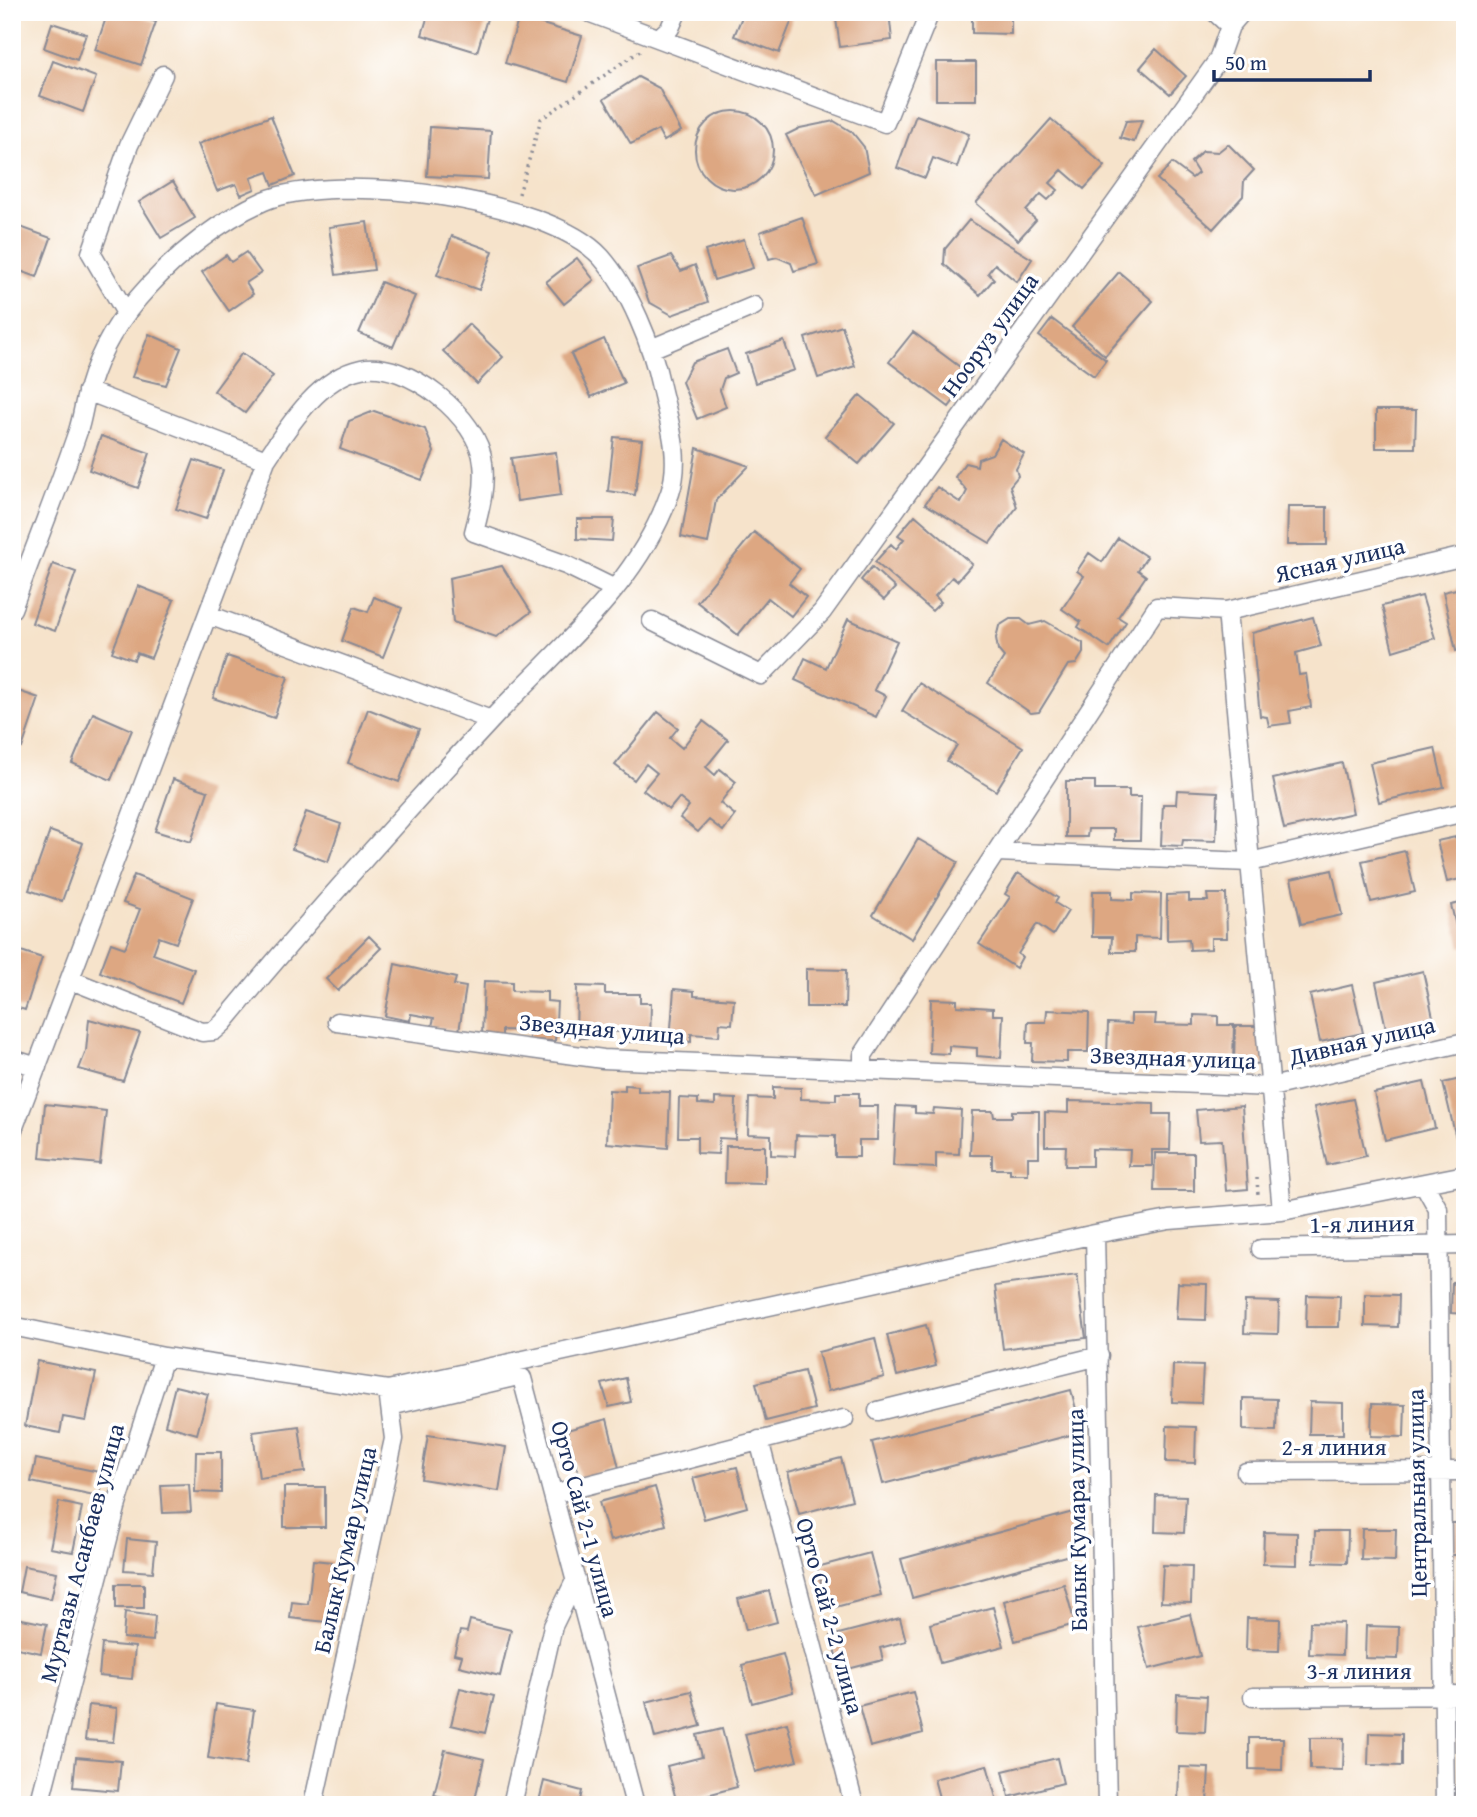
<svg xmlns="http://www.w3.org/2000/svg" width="1477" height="1817" font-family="'Gentium Book Plus',serif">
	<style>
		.building { fill: #dda782 }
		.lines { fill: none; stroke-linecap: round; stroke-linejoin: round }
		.minor-casing { stroke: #888994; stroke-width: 21 }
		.path { stroke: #888994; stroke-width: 3.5; stroke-dasharray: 2 5; stroke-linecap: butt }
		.minor { stroke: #fff; stroke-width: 18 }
		.labels { text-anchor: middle; stroke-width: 7; stroke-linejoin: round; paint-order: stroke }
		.street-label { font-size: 24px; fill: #1b2f5e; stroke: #fff }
	</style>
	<rect width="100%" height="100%" fill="#fff"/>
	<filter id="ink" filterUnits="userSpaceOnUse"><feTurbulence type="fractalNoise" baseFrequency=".0143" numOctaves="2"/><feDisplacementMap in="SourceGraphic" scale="14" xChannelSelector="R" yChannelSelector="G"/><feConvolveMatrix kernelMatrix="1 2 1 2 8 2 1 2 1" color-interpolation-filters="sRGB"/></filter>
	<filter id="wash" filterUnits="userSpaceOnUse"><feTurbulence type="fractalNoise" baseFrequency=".00686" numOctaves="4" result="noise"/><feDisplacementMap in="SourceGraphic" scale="28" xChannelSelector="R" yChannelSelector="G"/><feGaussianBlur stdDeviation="1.57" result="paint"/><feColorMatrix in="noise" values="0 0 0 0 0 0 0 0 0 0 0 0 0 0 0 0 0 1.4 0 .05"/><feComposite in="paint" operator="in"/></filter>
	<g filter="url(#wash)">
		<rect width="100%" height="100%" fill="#f6e3cb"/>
		<g id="blocks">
			<path class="building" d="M108 12H125L156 22 141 65 95 50Z
				M429 12H489L477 52 422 35Z
				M744 12H795L779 53 734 36Z
				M835 12H889L892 40 840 47Z
				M972 12H1011V34L972 33Z
				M519 17 582 36 568 82 505 63Z
				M52 23 86 34 77 60 44 48Z
				M1156 49 1186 76 1170 94 1140 68Z
				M53 61 96 77 83 112 40 96Z
				M936 62H976V100H936Z
				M638 77 659 88 681 131 664 141 658 130 631 144 604 99Z
				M695 150a39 39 0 1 1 78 0a39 39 0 1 1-78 0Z
				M916 115 969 134 957 167 933 158 925 178 897 168Z
				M271 116 295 176 273 185 268 172 251 178 255 189 241 195 236 184 217 191 198 144Z
				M1051 119 1105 166 1084 189 1062 170 1050 183 1058 190 1048 200 1041 194 1026 211 1036 220 1018 240 976 203Z
				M1142 120 1134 142 1120 138 1126 121Z
				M834 121 852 132 864 147 869 172 816 195 786 135 800 128Z
				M430 127 491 131 488 179 427 176Z
				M1228 144 1254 170 1244 181 1243 196 1213 229 1157 179 1172 163 1192 178 1198 173 1191 162 1203 151 1218 152Z
				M173 181 195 218 161 238 139 202Z
				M802 217 818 264 794 271 791 263 777 257 769 259 760 232Z
				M969 220 1032 259 1017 282 995 264 988 273 994 279 980 295 944 264 945 249Z
				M367 222 374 270 336 275 329 227Z
				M12 224 51 238 37 277 12 268Z
				M452 236 493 251 479 290 437 275Z
				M744 239 753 268 714 280 705 251Z
				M246 252 261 273 246 283 253 294 229 311 202 272 226 255 231 262Z
				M671 256 681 271 695 265 708 302 672 315 649 302 637 268Z
				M577 258 594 280 564 304 546 282Z
				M1119 272 1153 301 1105 356 1072 327Z
				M381 282 415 296 393 347 359 333Z
				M1052 319 1106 360 1094 376 1039 336Z
				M469 324 503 357 477 384 443 351Z
				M842 326 855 366 818 378 805 338Z
				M913 332 972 376 949 407 889 362Z
				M149 334 181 348 166 385 132 377Z
				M604 339 624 383 591 397 571 354Z
				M784 341 794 370 755 383 746 354Z
				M727 349 736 373 724 378 720 390 726 407 697 419 682 382 692 362Z
				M242 353 273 376 245 413 214 391Z
				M860 395 894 423 859 464 825 436Z
				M1376 410H1416L1415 448H1376Z
				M374 411 425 429 434 452 422 480 340 449 349 421Z
				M101 436 150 453 138 488 89 470Z
				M614 437 642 440 635 495 608 491Z
				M1001 439 1024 454 1016 469 1018 476 1010 486 1017 507 990 543 925 504 937 487 961 503 967 491 955 477 965 463 977 466 978 459 992 454Z
				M697 448 749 466 716 500 708 543 681 537Z
				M556 452 561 495 517 501 511 458Z
				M194 460 223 470 206 519 176 509Z
				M1288 507H1327V545H1287Z
				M915 515 972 564 957 581 952 577 935 596 941 602 932 611 875 562 891 544 896 549 904 539 898 535Z
				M577 519H614L612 541 577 539Z
				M754 532 800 569 789 583 806 597 791 616 768 598 738 635 697 602Z
				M1118 538 1147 557 1138 570 1146 576 1118 617 1126 622 1109 648 1078 627 1081 622 1062 609 1084 576 1077 571 1089 553 1102 562Z
				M53 564 76 572 55 631 32 623Z
				M502 566 531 612 496 637 453 622 449 578Z
				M872 567 895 588 884 600 861 580Z
				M138 586 174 600 151 658 137 653 134 660 112 652Z
				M1465 587V649L1456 651 1443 592Z
				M1422 596 1435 638 1393 651 1382 606Z
				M374 597 402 608 383 657 342 641 354 607 368 612Z
				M1313 617 1321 646 1296 653 1299 675 1306 674 1311 707 1289 711 1291 723 1269 726 1267 717 1260 716 1252 633Z
				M848 619 897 641 874 690 886 696 876 717 795 680 805 658 826 668Z
				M1010 619H1021L1029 625 1045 621 1083 643V653L1076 664 1068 665 1039 712 1031 713 988 683 1004 657 998 650 996 638 999 626Z
				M227 656 288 677 274 718 213 698Z
				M919 683 1023 747 996 791 947 761 957 745 902 711Z
				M12 689 39 698 22 748 12 745Z
				M368 709 419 729 399 782 348 763Z
				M658 712 678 728 670 738 682 748 703 721 728 740 706 767 715 775 720 769 736 782 720 803 735 815 723 831 709 820 698 832 680 818 689 806 679 798 669 810 643 790 657 773 646 764 634 780 615 765Z
				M93 713 132 730 111 780 72 763Z
				M1435 748 1444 787 1379 802 1370 763Z
				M1342 763 1353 813 1284 829 1273 779Z
				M173 779 208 791 191 842 155 831Z
				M1066 781H1095V790H1129V797H1141L1140 840H1114V829H1088L1087 837H1066Z
				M1177 790 1218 792 1216 841 1183 840 1182 846 1161 845 1163 804H1176Z
				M306 812 341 824 328 862 292 849Z
				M50 831 83 843 62 901 29 890Z
				M1465 835V878L1447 882 1437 841Z
				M918 839 958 862 912 939 873 915Z
				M1405 851 1415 892 1371 902 1362 861Z
				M1332 870 1342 915 1301 924 1291 879Z
				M1018 873 1058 898 1055 903 1068 911 1053 935 1037 924 1018 954 1022 957 1016 968 979 944 1010 897 1005 894Z
				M134 875 193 898 176 943 159 937 153 954 194 969 181 1003 100 972 111 943 125 948 140 909 123 903Z
				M1093 891H1112V899L1133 900V893L1161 894 1160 938 1135 937V952H1111L1112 937H1092Z
				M1189 894V901H1208L1207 894H1226L1227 938H1211V949L1190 950 1189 939 1167 940V895Z
				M1465 902V946L1461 947 1451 905Z
				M369 936 381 948 338 991 326 979Z
				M12 948 42 958 25 1010 12 1006Z
				M395 964 456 978 454 985 466 987 459 1031 432 1026 434 1018 411 1014 410 1021 385 1016Z
				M806 969 846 970 845 1007H806Z
				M1423 971 1433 1017 1386 1028 1376 982Z
				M484 981 512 982V991L547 992V1001L557 1002 555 1041 529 1040V1031L502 1030V1037L482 1036Z
				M1352 985 1363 1033 1320 1042 1310 995Z
				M577 986 605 987V994H640V1003H651L650 1042H627V1032L596 1031V1038H576Z
				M674 989 694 991V996L734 999 732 1024 720 1023 719 1036 691 1034V1042L670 1041Z
				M931 999 957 1000V1006L993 1008V1015H1003L1001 1058 977 1056V1048L949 1046V1054L929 1053Z
				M1047 1010 1089 1012 1088 1052H1067V1062L1032 1061 1033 1043H1027L1028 1022H1046Z
				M1131 1014H1156L1155 1024 1194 1025V1015L1218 1016V1025H1234L1233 1062 1107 1058 1108 1023 1131 1024Z
				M89 1019 140 1033 123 1081 79 1069 86 1051Z
				M1235 1026H1267L1266 1064 1234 1063Z
				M1465 1078V1136L1456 1138 1443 1083Z
				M1424 1082 1435 1128 1385 1140 1374 1093Z
				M625 1085 638 1086V1091L670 1092 668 1148 607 1143 609 1090 625 1091Z
				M773 1087 801 1088V1099L836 1100V1093H859V1106H878L877 1140H859V1157H835V1136L796 1135 795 1156 771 1155V1135L748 1134 749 1098 773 1099Z
				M679 1098 698 1099V1104L715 1105V1098L736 1099 735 1139 719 1138 718 1154 697 1153V1137H678Z
				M1353 1099 1366 1156 1327 1165 1314 1107Z
				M1068 1101 1154 1103V1114H1171L1170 1150H1152V1166H1129L1130 1150 1092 1149V1166H1065L1066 1146H1045V1112L1068 1113Z
				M45 1104 106 1111 100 1164 40 1158Z
				M896 1106 915 1107V1113L933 1114 934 1108 961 1110 959 1154 936 1153V1168L893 1166Z
				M1242 1106 1248 1189 1226 1191 1222 1140 1199 1141 1196 1110Z
				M972 1111H993L994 1117H1012V1111H1039V1157H1028V1174H1010V1169H992V1155H970Z
				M726 1146H765V1184L725 1183Z
				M1155 1153H1194V1191H1154Z
				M1077 1275 1086 1338 1003 1349 995 1286Z
				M1452 1282H1465V1314L1451 1313Z
				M1178 1283 1207 1284 1206 1320 1176 1319Z
				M1365 1294 1399 1295 1398 1327 1365 1326Z
				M1307 1295 1340 1296 1339 1327H1306Z
				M1245 1301 1279 1302 1278 1334 1244 1333Z
				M926 1325 936 1366 897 1376 887 1335Z
				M875 1338 884 1377 828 1391 818 1352Z
				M37 1361 96 1373 86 1421 63 1417 60 1433 25 1426Z
				M1173 1365 1203 1366 1201 1403 1172 1402Z
				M804 1371 814 1409 766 1421 756 1383Z
				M626 1378 631 1402 609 1407 602 1384Z
				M175 1386 208 1394 197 1434 165 1425Z
				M1071 1390 1082 1432 883 1484 872 1442Z
				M1243 1398 1277 1399 1276 1431 1243 1430Z
				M1310 1402 1343 1403V1434H1309Z
				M1372 1404 1405 1405 1404 1437 1371 1436Z
				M607 1419 619 1468 580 1479 567 1430Z
				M299 1426 305 1472 259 1478 253 1432Z
				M1167 1426 1196 1427 1195 1463 1166 1462Z
				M428 1435 506 1447 499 1491 421 1479Z
				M196 1452H221V1493L195 1492Z
				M841 1458 852 1500 799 1514 788 1472Z
				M36 1459 104 1473 99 1496 31 1482Z
				M737 1467 747 1507 704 1519 693 1478Z
				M189 1484 191 1512 163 1513 161 1485Z
				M284 1487H325V1527H284Z
				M655 1487 666 1525 610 1541 599 1502Z
				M1156 1495 1186 1496 1184 1533 1155 1532Z
				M59 1502 82 1507 73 1552 50 1548Z
				M1073 1512 1084 1551 912 1598 901 1559Z
				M1451 1523H1465V1555H1450Z
				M1362 1529H1396L1395 1561 1361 1560Z
				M1315 1531H1348L1347 1563 1314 1562Z
				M1264 1532 1297 1533V1565L1263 1564Z
				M127 1539 156 1542 153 1572 124 1570Z
				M870 1553 881 1595 828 1609 817 1567Z
				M313 1560 332 1562 326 1622 290 1618 292 1602 308 1604Z
				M1163 1565 1192 1566 1191 1603 1161 1602Z
				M24 1566 57 1572 51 1599 19 1592Z
				M116 1584H144V1608H116Z
				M1064 1584 1075 1624 1015 1641 1004 1601Z
				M769 1591 777 1622 746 1630 738 1599Z
				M993 1607 1004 1646 940 1663 930 1624Z
				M125 1612 155 1616 153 1641 123 1638Z
				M1190 1614 1200 1656 1149 1669 1138 1627Z
				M12 1617 47 1624 41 1653 12 1647Z
				M900 1618 906 1641 880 1648 883 1660 840 1671 831 1636Z
				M1247 1618 1280 1619 1279 1651 1246 1650Z
				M470 1620 511 1630 500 1676 459 1666 462 1656 454 1654 460 1631 467 1632Z
				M1310 1622 1343 1623 1342 1655 1309 1654Z
				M1366 1626 1399 1627 1398 1659 1365 1658Z
				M102 1644 135 1647 132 1679 99 1676Z
				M783 1654 793 1692 752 1703 742 1665Z
				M460 1688 494 1696 485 1733 451 1725Z
				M691 1691 701 1726 655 1738 646 1702Z
				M913 1692 923 1733 870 1747 859 1706Z
				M1177 1694 1207 1696 1205 1732 1176 1731Z
				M216 1704 254 1710 246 1764 208 1758Z
				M89 1705 117 1708 113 1742 85 1740Z
				M787 1723 797 1761 755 1772 745 1734Z
				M722 1729 737 1787 677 1803 667 1766 702 1757 697 1735Z
				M1369 1733 1402 1734V1766L1368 1765Z
				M1249 1738H1283L1282 1770 1249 1769Z
				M1310 1738H1344L1343 1770 1310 1769Z
				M445 1750 484 1759 474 1804 434 1795Z
				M76 1757 121 1761 118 1791 73 1787Z
				M1057 1758 1063 1783 1009 1797 1003 1771Z
				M987 1765 998 1805H941L934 1779Z
				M1179 1767 1209 1768 1207 1805 1178 1804Z
				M544 1781 582 1791 579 1805H538Z"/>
		</g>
	</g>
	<g filter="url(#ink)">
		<use href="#blocks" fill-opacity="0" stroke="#888994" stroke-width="2"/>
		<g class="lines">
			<defs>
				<path id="minor" d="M588 12 885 123 930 12
					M1215 12 1230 26
					M659 38 670 28 677 12
					M126 313 91 253 129 145 163 75
					M653 348 754 306
					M87 391 266 460
					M12 609C34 549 58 490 78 431 83 416 84 401 89 387 100 349 121 316 148 287 179 253 222 219 264 201 336 171 547 198 601 257 630 290 652 345 661 387 669 422 682 458 670 493 638 585 557 649 492 719 400 818 309 919 223 1023L214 1031 202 1032 71 980
					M1227 611 1282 1211
					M209 615 491 720
					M652 621 761 675 822 612 1218 60 1230 26 1242 12
					M997 852 1250 862 1465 812
					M337 1022 603 1059 1271 1087 1465 1042
					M12 1059 37 1067
					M863 1070V1055L1157 607 1227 611 1465 556
					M12 1132 266 460C288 427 318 378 361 369 407 359 479 418 483 463 486 487 480 509 474 532L566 565 615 589
					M1424 1184 1438 1209 1445 1805
					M1095 1234 1107 1805
					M1261 1249 1465 1245
					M12 1326 164 1357 388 1390 394 1439 313 1805
					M388 1390 1095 1234 1169 1220 1282 1211 1465 1175
					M390 1406 518 1376 522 1378 635 1805
					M878 1411 1099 1356
					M759 1440 854 1805
					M1246 1472 1465 1471
					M553 1494 844 1419
					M1253 1697 1465 1695
					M39 1805 117 1504 164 1357
					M512 1805 553 1626 576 1579"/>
			</defs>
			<use href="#minor" class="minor-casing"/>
			<path class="path" d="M519 194 541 119 640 51
				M1257 1178 1258 1195"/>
			<use href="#minor" class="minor"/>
		</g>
	</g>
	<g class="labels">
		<g class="street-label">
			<text transform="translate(990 335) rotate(-54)" y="8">Нооруз улица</text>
			<text transform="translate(1340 560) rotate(-13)" y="8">Ясная улица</text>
			<text transform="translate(602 1029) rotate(5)" y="8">Звездная улица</text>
			<text transform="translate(1362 1041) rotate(-13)" y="8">Дивная улица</text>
			<text transform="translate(1173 1058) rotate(2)" y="8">Звездная улица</text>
			<text transform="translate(1362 1224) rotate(-1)" y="8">1-я линия</text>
			<text x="1334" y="1455">2-я линия</text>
			<text transform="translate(1417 1493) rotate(-91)" y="8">Центральная улица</text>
			<text transform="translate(585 1519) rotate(75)" y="8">Орто Сай 2-1 улица</text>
			<text transform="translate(1077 1520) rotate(-91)" y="8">Балык Кумара улица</text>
			<text transform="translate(345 1550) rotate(-77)" y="8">Балык Кумар улица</text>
			<text transform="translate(82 1553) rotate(-75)" y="8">Муртазы Асанбаев улица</text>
			<text transform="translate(830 1616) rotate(75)" y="8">Орто Сай 2-2 улица</text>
			<text x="1359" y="1679">3-я линия</text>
		</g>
	</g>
	<rect width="1477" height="1817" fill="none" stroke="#fff" stroke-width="42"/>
	<path d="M1214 70v10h156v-10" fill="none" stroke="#1b2f5e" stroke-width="3.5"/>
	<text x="1225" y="70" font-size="21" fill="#1b2f5e" stroke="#ffffff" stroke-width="5" paint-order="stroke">50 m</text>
</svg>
